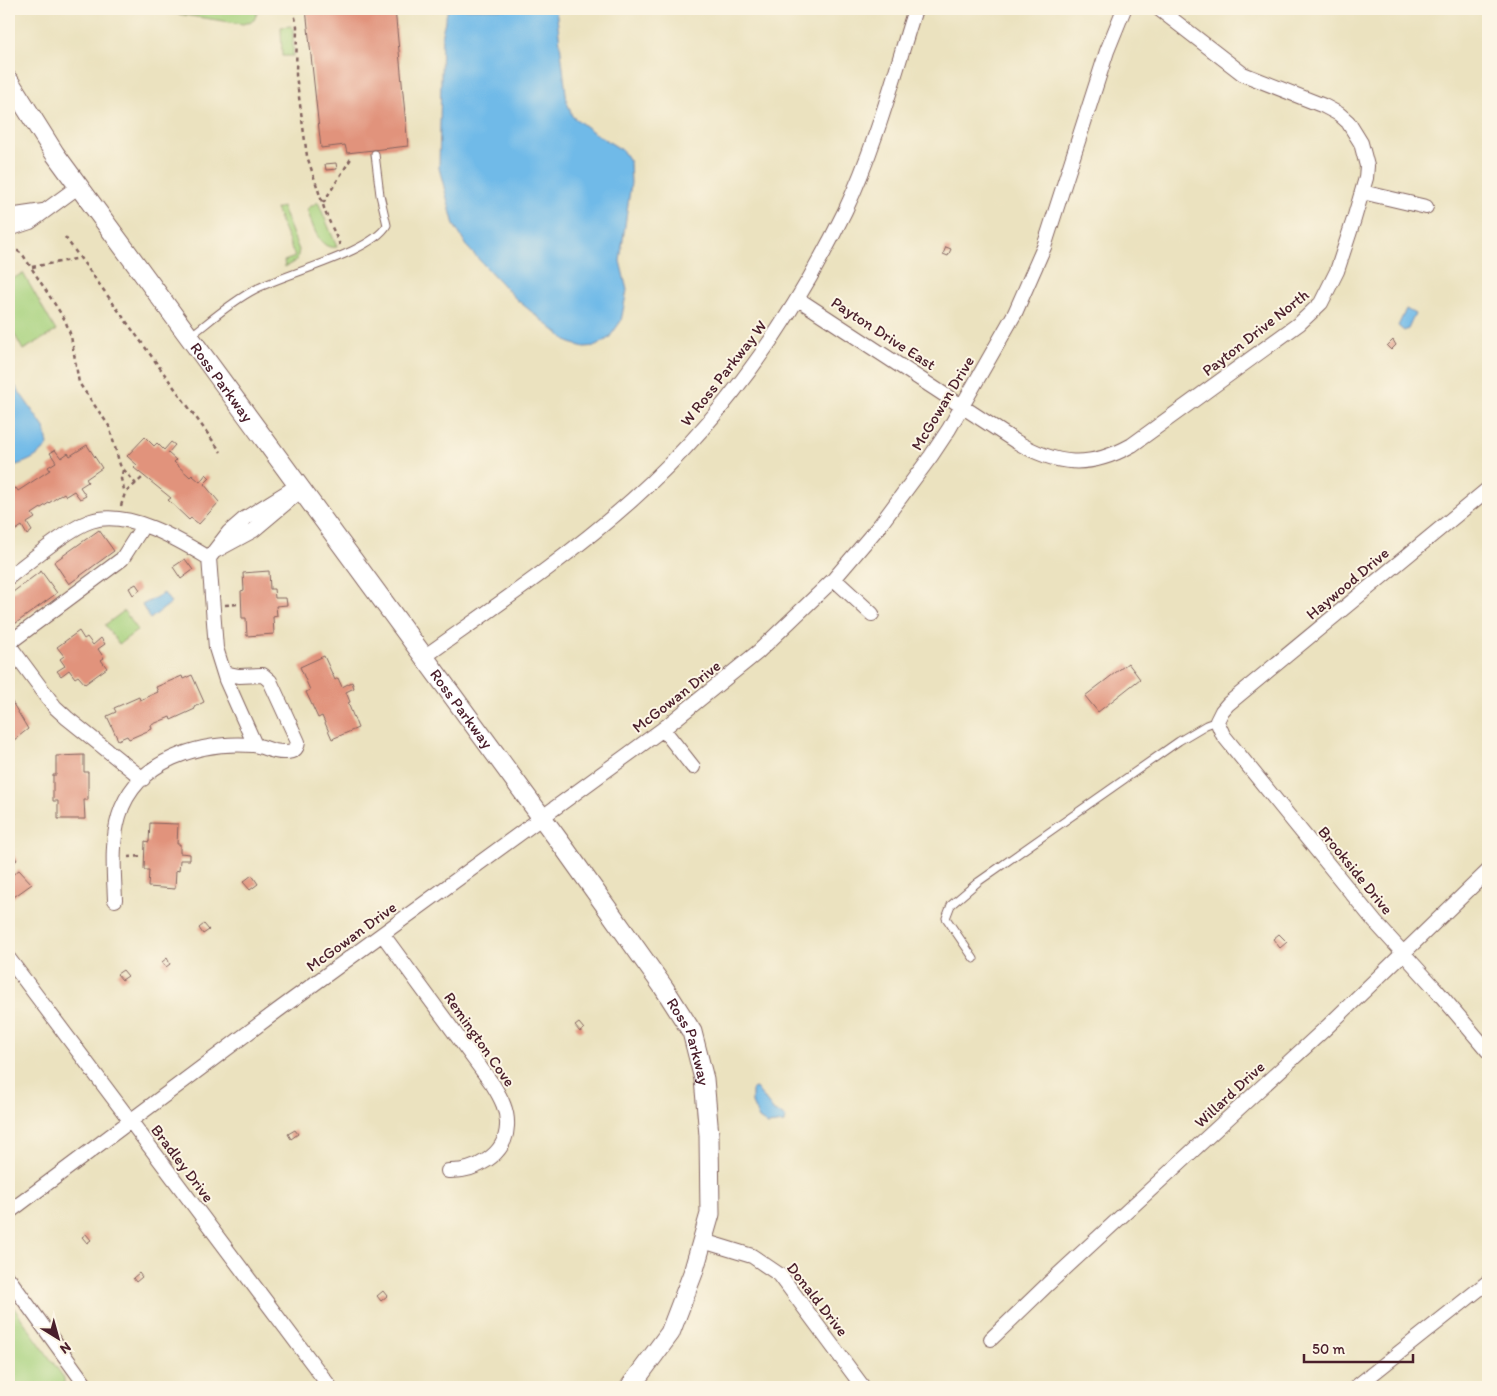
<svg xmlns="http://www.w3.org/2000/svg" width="1497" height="1396" font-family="Itim,sans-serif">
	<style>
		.green { fill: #a7d27e; stroke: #787854 }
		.water { fill: #6fbae8; stroke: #5c6c8a }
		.building { fill: #e1937b }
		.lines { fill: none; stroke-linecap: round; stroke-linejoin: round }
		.lane-casing { stroke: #82635f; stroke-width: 9 }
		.street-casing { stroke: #82635f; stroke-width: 16 }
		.secondary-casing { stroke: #82635f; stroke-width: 21 }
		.path { stroke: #82635f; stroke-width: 2.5; stroke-dasharray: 4 4; stroke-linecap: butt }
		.lane { stroke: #fff; stroke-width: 7 }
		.street { stroke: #fff; stroke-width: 14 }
		.secondary { stroke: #fff; stroke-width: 19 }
		.labels { text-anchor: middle; stroke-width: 4; stroke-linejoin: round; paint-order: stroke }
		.street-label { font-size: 16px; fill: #4a1f2b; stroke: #fcf5e5 }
	</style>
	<rect width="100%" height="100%" fill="#fcf5e5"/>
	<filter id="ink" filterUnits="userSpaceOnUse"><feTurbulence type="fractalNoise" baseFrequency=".02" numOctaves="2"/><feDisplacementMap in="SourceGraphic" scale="10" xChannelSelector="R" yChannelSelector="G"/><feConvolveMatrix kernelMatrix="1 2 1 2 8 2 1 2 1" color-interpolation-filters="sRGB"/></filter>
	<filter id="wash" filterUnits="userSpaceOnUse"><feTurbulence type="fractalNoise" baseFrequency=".0096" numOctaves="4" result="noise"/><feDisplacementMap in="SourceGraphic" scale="20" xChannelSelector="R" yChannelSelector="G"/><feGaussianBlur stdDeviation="1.12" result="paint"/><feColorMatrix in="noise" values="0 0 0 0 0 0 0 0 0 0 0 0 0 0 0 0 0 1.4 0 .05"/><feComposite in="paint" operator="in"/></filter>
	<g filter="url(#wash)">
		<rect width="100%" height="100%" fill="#ebe2bf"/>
		<path class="green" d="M145 9H259L254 20 243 24Z
			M291 26 293 29V56H282L281 27Z
			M318 202 337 247C318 251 312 223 307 209Z
			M282 207 299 250 297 260 285 267 284 261 295 257 276 209Z
			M23 273 56 331 23 350 9 324V281Z
			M124 611 138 630 119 644 105 625Z
			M9 1301 64 1378V1387H9Z"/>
		<path class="water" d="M448 9H556L567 102 572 116 593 132 622 150 630 162 631 183 620 261 627 290 621 321 609 338 596 346 584 347 570 343 516 299 469 249 454 225 439 168 442 33Z
			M1406 309 1415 314 1408 329 1404 331 1398 326Z
			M9 377 45 429 48 445C38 458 25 463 9 467Z
			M164 593 171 603 150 619 142 605Z
			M756 1088 774 1111 783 1115 786 1119 784 1123 768 1125 759 1119 752 1103V1089Z"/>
		<g id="blocks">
			<path class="building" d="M306 9H395L408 146 347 153 345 145 321 148Z
				M336 163 337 169 326 170 325 164Z
				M946 247 951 249 948 256 943 254Z
				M1393 340 1396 345 1391 350 1387 346Z
				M145 437 154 446 157 443 164 450 171 442 175 445 168 453 176 460 174 462 190 477 192 475 200 482 206 474 210 478 204 484 219 502 199 524 191 518 189 520 168 500 171 498 134 468 137 465 127 456Z
				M87 445 102 468 86 479 88 482 80 487 86 496 80 499 74 491 66 496 64 493 32 514 35 518 27 523 32 531 27 535 22 526 13 532 11 528 9 530V492L16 488 18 491 50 470 48 467 56 462 50 453 55 450 61 458 68 453 70 456Z
				M99 530 114 551 69 584 54 562Z
				M185 559 193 570 181 579 173 567Z
				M41 571 57 593 12 626 9 621V595Z
				M269 571 270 589H274L275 598H286L287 605 276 606 277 616 273 617 274 634 247 636 246 618H242L241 591 244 590 243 573Z
				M136 584 140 590 133 595 129 588Z
				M79 631 84 639 87 637 93 645 101 638 105 644 98 649 104 658 101 660 107 668 85 684 78 676 75 678 69 670 61 676 57 671 65 666 60 659 64 656 57 647Z
				M324 656 335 680 338 678 342 687 352 682 354 688 346 692 350 702 348 703 358 728 332 739 322 716 318 718 306 692 310 690 300 667Z
				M1128 663 1140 679 1098 712 1085 696Z
				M192 675 204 702 194 707 195 709 171 720 170 717 151 725 152 729 129 739 127 736 118 740 107 716 116 712 114 708 139 697 140 700 158 692 156 687 182 676 183 679Z
				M9 697 28 729 9 744Z
				M84 755V772H88V800H84L85 819H58V801H53V775H56V756Z
				M150 823 178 824 177 844H180V853L190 854V860H180L179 871 176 870 175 889 148 887 149 870H144L145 841 149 842Z
				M9 849 17 860 9 867Z
				M19 870 32 884 11 899 9 896V877Z
				M252 875 258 884 250 890 243 882Z
				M204 924 209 930 203 934 199 928Z
				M1279 934 1287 942 1280 948 1273 939Z
				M167 958 170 964 166 967 162 962Z
				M123 970 128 976 122 980 117 974Z
				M579 1023 584 1029 580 1032 575 1026Z
				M295 1130 298 1134 291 1139 288 1134Z
				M86 1234 91 1240 87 1243 82 1237Z
				M139 1273 142 1277 136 1282 133 1278Z
				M383 1291 387 1296 381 1301 377 1296Z"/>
		</g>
	</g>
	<g filter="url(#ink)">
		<use href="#blocks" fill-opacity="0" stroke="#82635f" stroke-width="1"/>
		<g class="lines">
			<defs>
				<path id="lane" d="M189 337C210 321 231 302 254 290 286 273 371 253 387 225L380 195 375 154
					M974 959 946 918 951 905 978 882 1179 741 1206 725 1217 721"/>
				<path id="street" d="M1362 192 1426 207
					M9 216 43 211
					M9 229 30 222 79 186
					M798 299 1015 441C1057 466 1089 469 1132 445L1300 323 1321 303 1337 271 1354 219 1366 178 1367 166 1361 143 1348 122 1339 114 1324 106 1243 74 1159 9
					M1488 489 1228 704 1222 711 1217 721 1223 735 1375 922 1433 986 1488 1051
					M217 550 254 530 299 492
					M9 577C29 562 69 528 91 521 128 509 179 540 209 558
					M834 579 872 614
					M9 643 122 559 143 526
					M9 645 55 707 67 718 143 779
					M424 657C494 607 567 558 632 500 722 420 792 320 845 211 875 148 894 76 915 9
					M663 729 693 767
					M255 745 226 680 216 648 209 558 229 532 244 519 297 486
					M115 900C114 873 111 843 119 816 136 760 200 741 253 745 264 746 272 753 285 752 293 752 297 749 298 742L270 681 263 675 239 676 224 673
					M383 935 493 1085C501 1098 508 1111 507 1126 506 1156 474 1172 448 1171
					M9 959 330 1387
					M9 1212 277 1011 663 729 758 652 834 579 880 525 931 456 949 429 1015 313 1044 247 1107 51 1124 9
					M703 1241 752 1256 780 1275 863 1387
					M9 1279 87 1387
					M991 1339 1048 1284 1327 1027 1488 871
					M1356 1387 1488 1282"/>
				<g id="secondary">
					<path id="s1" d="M9 81 55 154 565 849 664 988 692 1032 704 1079 709 1135 710 1214 693 1273 670 1333 630 1387"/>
				</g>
			</defs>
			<use href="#lane" class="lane-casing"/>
			<use href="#street" class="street-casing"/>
			<use href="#secondary" class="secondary-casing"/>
			<path class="path" d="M293 9 297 26 296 75 307 156 326 214 340 245
				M323 203 352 157
				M65 237 221 452
				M9 251H18L23 255 65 320 71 336 79 383 109 426 120 465 136 484
				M32 267 81 258
				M123 470 121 479 125 493
				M121 506 125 493 142 478
				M225 605 238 604
				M128 857 144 856"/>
			<use href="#lane" class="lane"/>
			<use href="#street" class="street"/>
			<use href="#secondary" class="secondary"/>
		</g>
	</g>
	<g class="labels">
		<g class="street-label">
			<text transform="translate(1255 332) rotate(-38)" y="6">Payton Drive North</text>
			<text transform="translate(884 333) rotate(33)" y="6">Payton Drive East</text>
			<text transform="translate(723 373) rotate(-52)" y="6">W Ross Parkway W</text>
			<text dy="6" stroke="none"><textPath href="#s1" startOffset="369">Ross Parkway</textPath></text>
			<text transform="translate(942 403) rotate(-59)" y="6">McGowan Drive</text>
			<text transform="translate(1347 583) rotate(-40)" y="6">Haywood Drive</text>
			<text transform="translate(676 696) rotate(-38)" y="6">McGowan Drive</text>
			<text dy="6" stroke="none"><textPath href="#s1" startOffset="774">Ross Parkway</textPath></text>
			<text transform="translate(1356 870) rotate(51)" y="6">Brookside Drive</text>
			<text transform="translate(351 936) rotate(-36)" y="6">McGowan Drive</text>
			<text transform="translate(480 1039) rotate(55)" y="6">Remington Cove</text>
			<text dy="6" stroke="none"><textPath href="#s1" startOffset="1179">Ross Parkway</textPath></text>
			<text transform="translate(1229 1094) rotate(-43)" y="6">Willard Drive</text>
			<text transform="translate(183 1163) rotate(53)" y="6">Bradley Drive</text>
			<text transform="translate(818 1299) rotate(52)" y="6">Donald Drive</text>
		</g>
	</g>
	<rect width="1497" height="1396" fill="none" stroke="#fcf5e5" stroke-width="30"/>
	<g transform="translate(58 1338) rotate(143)" stroke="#fcf5e5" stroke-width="4" paint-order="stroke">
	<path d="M0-4L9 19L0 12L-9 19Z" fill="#4a1f2b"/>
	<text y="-8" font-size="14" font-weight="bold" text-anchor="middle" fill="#4a1f2b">N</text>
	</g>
	<path d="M1304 1354v8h109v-8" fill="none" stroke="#4a1f2b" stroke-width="2.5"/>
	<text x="1312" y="1354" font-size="15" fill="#4a1f2b" stroke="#fcf5e5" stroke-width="4" paint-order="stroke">50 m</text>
</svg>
